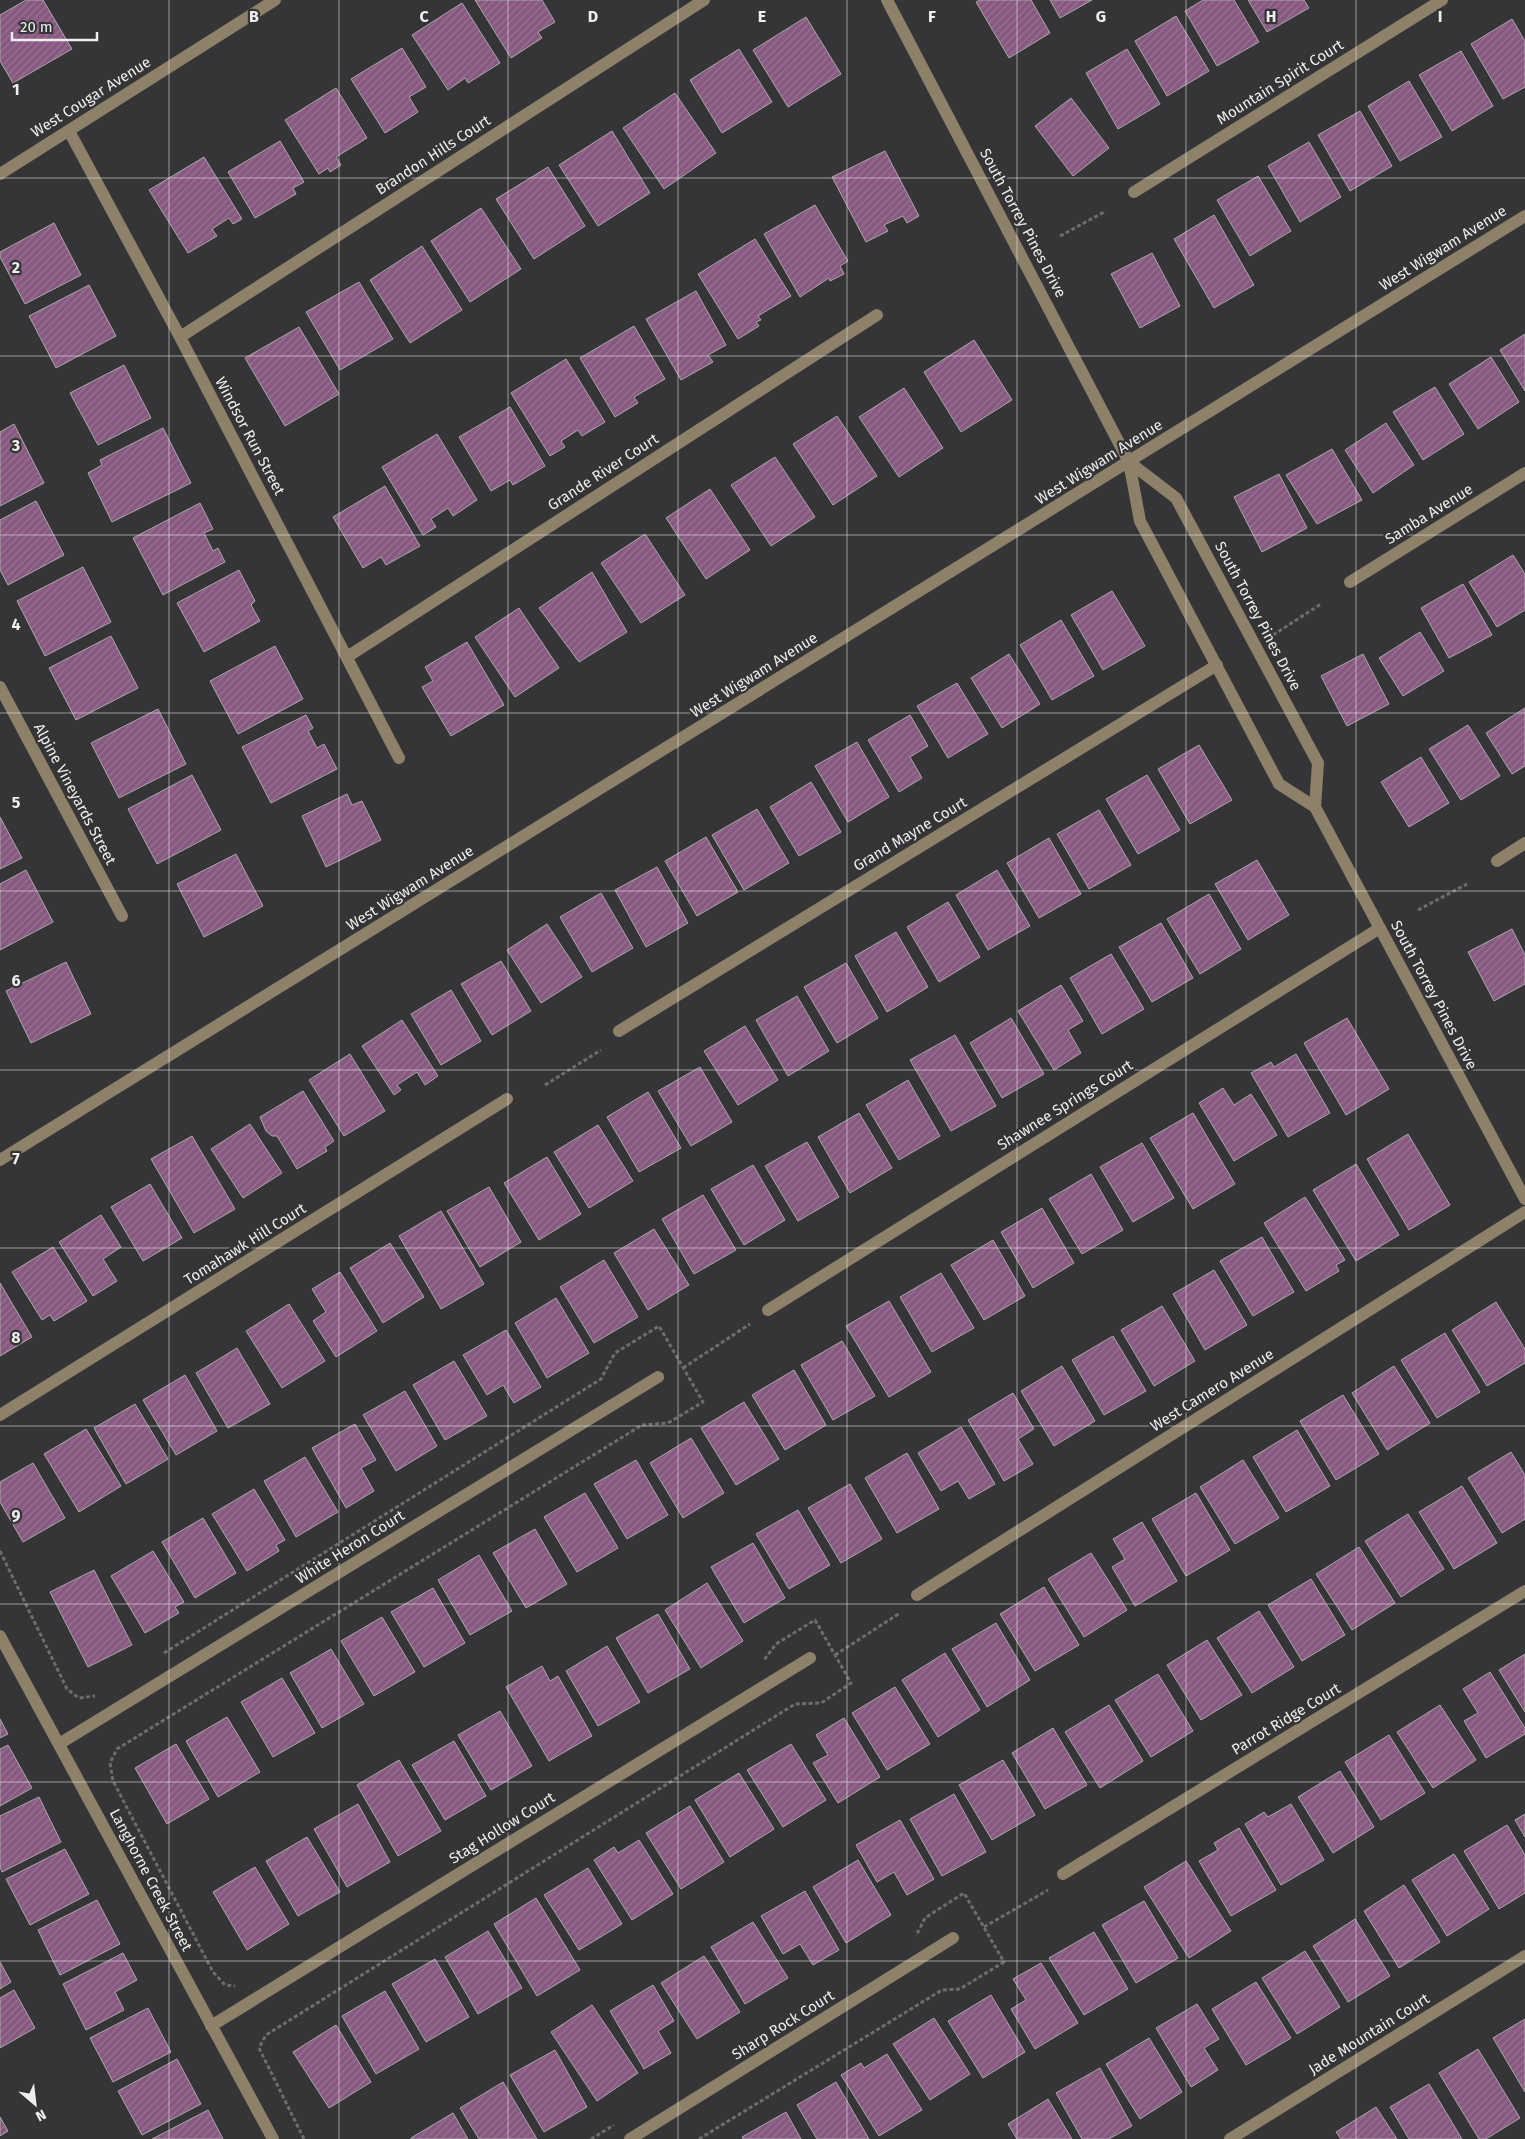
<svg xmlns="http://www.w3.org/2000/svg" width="1525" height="2139" font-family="'Fira Sans',sans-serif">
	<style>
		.building { fill: url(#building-hatch); stroke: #aaa7a9 }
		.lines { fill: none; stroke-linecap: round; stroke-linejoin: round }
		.path { stroke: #6d6d6f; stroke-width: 3; stroke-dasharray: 4 2.5; stroke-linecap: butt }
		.minor { stroke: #8d8169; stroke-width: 12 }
		.grid { fill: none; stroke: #eeeef0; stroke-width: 1; stroke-opacity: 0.55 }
		.labels { text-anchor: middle; stroke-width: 4.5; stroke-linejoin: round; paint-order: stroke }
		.street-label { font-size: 15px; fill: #eeeef0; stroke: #353537 }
		.grid-label { font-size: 16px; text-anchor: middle; font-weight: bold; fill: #eeeef0; stroke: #353537; stroke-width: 4.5; stroke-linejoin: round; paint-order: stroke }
	</style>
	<defs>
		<pattern id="building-hatch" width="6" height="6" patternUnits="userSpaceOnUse" patternTransform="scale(1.25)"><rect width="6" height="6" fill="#885980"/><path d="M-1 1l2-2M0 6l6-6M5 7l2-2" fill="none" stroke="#997192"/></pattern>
	</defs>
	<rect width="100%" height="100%" fill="#353537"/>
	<path class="building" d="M26 0H43L72 49 13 83 0 61V15Z
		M475 0H542L555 22 538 32 542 38 511 58Z
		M980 0H1031L1050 33 1009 58 976 2Z
		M1050 0H1092L1060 18Z
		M1203 0H1234L1259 42 1217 66 1185 11Z
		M1248 0H1304L1309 8 1267 32Z
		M462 3 500 63 468 83 465 78 448 90 412 35Z
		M1176 16 1209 71 1167 96 1135 41Z
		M806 17 841 74 788 107 753 50Z
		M1512 19 1525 41V87L1503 99 1471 44Z
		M402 48 426 87 409 97 418 112 385 133 351 79Z
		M739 49 772 102 722 133 690 80Z
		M1127 49 1160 104 1118 129 1086 73Z
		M1461 51 1493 106 1452 131 1419 75Z
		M1409 81 1442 137 1400 161 1368 106Z
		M336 88 367 138 336 157 341 165 330 172 328 168 319 174 285 120Z
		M675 93 716 153 664 189 623 128Z
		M1071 98 1109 148 1073 176 1035 126Z
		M1360 111 1392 166 1350 191 1318 135Z
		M612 131 650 193 598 226 559 165Z
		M280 141 304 182 293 188 296 194 255 218 228 172Z
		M1309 142 1341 197 1300 222 1268 166Z
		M885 151 919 216 907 223 903 216 884 225 888 231 866 242 832 177Z
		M204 157 242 219 233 224 229 218 212 229 217 236 188 253 149 190Z
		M548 167 585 226 534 259 496 199Z
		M1258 176 1291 231 1250 256 1217 200Z
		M815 205 848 261 840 266 844 274 830 281 829 278 800 297 764 234Z
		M481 208 521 269 470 302 431 241Z
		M1214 215 1254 285 1214 308 1174 239Z
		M54 223 81 275 25 304 0 257V252Z
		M755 239 791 296 758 316 761 320 756 322 759 326 738 339 698 274Z
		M422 246 462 310 410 343 370 280Z
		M1152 253 1180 306 1140 328 1111 274Z
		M359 282 393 339 340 370 306 312Z
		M89 285 116 336 56 368 29 316Z
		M696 291 726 345 708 355 713 362 681 380 646 319Z
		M634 326 665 379 634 397 638 403 615 417 580 358Z
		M299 327 339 394 285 426 245 358Z
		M1525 334V391L1500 350Z
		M974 340 1012 400 961 432 924 372Z
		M1491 357 1519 402 1478 429 1449 384Z
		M566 359 605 422 582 436 578 430 561 441 565 447 550 456 511 393Z
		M124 365 151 418 98 445 70 393Z
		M1435 387 1464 434 1423 460 1393 412Z
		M904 388 943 448 899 477 859 417Z
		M510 407 545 466 513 485 510 480 491 491 459 437Z
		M837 416 877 476 833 505 793 444Z
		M1386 423 1414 465 1373 493 1345 450Z
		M14 424 44 483 0 506V432Z
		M163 428 191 483 112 522 88 473 102 465 100 460Z
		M437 434 477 500 453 516 448 508 431 519 436 527 423 535 382 467Z
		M1332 449 1362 500 1317 524 1286 475Z
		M775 457 815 517 771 546 731 485Z
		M1279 474 1307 528 1262 552 1234 497Z
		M385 486 420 546 386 565 381 557 363 568 333 517Z
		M710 489 750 550 706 579 666 518Z
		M36 501 64 555 8 585 0 570V520Z
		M200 503 213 529 204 533 213 551 218 548 225 562 163 595 133 538Z
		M645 534 685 595 641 623 601 563Z
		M1513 555 1525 574V610L1497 627 1469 582Z
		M83 567 111 622 45 656 17 601Z
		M239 570 255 601 251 605 260 621 204 652 177 603Z
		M592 572 627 632 579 662 539 608Z
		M1463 584 1492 635 1449 658 1421 608Z
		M1112 591 1145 646 1103 670 1071 615Z
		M519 608 559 668 515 697 475 637Z
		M1061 620 1094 676 1052 700 1020 645Z
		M1420 632 1444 671 1403 696 1379 658Z
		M111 636 138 688 76 720 49 668Z
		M467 642 504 705 451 736 422 687 433 681 425 667Z
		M275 646 303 699 238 734 210 681Z
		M1009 654 1040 704 1002 728 971 678Z
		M1363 654 1389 704 1347 726 1321 676Z
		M957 683 988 734 948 758 917 706Z
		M1525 708V766L1512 774 1486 733Z
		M158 709 186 764 119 798 91 743Z
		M306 715 313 728 308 731 317 748 324 744 337 769 271 803 242 747Z
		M910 715 928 746 910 757 922 778 899 792 868 740Z
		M1468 725 1500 776 1461 800 1429 749Z
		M857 742 889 797 848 822 815 766Z
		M1199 745 1232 800 1190 824 1158 769Z
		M1421 757 1449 803 1409 827 1381 782Z
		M192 775 221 830 157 864 128 809Z
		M1147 775 1180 830 1138 854 1106 799Z
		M811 782 841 832 799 856 770 807Z
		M347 794 352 805 362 801 381 840 326 867 302 816Z
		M757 809 789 863 744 890 712 835Z
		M1099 810 1131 865 1089 889 1057 834Z
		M0 817 22 858 0 869Z
		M706 837 738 892 697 916 665 861Z
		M1049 838 1081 894 1039 918 1007 863Z
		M236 854 263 906 204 937 177 884Z
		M1257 860 1289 915 1248 940 1215 884Z
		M657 867 688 923 646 947 615 890Z
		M26 870 53 922 0 950V884Z
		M997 870 1030 926 988 950 956 895Z
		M601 893 633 948 592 972 560 917Z
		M1209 894 1241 949 1200 974 1167 919Z
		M948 902 980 957 939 982 907 927Z
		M1161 923 1193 978 1152 1002 1119 947Z
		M547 924 582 977 541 1003 507 950Z
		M1512 929 1525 955V984L1494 1001 1468 952Z
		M896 932 928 987 887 1012 855 956Z
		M1111 954 1144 1009 1102 1034 1070 978Z
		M501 961 531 1011 492 1035 461 984Z
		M66 962 91 1014 31 1043 6 991Z
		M846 963 878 1018 837 1043 804 987Z
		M1061 985 1083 1021 1068 1030 1081 1053 1054 1070 1018 1011Z
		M451 990 481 1041 441 1065 411 1014Z
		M797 996 829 1051 788 1076 756 1020Z
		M1011 1018 1044 1074 1002 1098 970 1043Z
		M1347 1018 1389 1089 1346 1115 1304 1043Z
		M402 1020 438 1076 425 1085 417 1072 397 1085 401 1090 394 1095 362 1046Z
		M745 1026 778 1080 738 1105 704 1051Z
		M955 1035 996 1106 951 1131 910 1060Z
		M350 1054 385 1111 344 1136 309 1080Z
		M1296 1054 1330 1113 1288 1137 1251 1073 1271 1062 1274 1067Z
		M700 1067 732 1122 691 1146 658 1091Z
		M908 1080 940 1136 899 1160 866 1105Z
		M1223 1088 1234 1105 1251 1094 1277 1135 1234 1161 1199 1103Z
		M303 1091 334 1141 325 1147 327 1151 297 1169 277 1136H272L266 1131 260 1117Z
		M648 1092 681 1148 639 1172 607 1117Z
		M859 1113 892 1168 850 1193 818 1137Z
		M1193 1113 1235 1184 1193 1209 1150 1138Z
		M250 1124 282 1173 243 1198 211 1149Z
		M598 1125 633 1181 589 1208 554 1152Z
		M1408 1134 1450 1205 1409 1230 1367 1159Z
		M192 1136 235 1209 194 1233 151 1159Z
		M807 1142 839 1197 798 1221 765 1166Z
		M1142 1143 1174 1198 1133 1222 1100 1167Z
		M547 1157 581 1214 539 1240 504 1183Z
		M1356 1164 1399 1235 1356 1261 1313 1190Z
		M753 1165 785 1220 744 1245 711 1189Z
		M1091 1174 1123 1230 1082 1254 1049 1199Z
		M150 1184 182 1238 143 1261 111 1207Z
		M489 1187 521 1242 480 1267 447 1211Z
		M703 1195 736 1250 694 1274 662 1219Z
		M1305 1197 1345 1260 1336 1265 1339 1271 1306 1291 1264 1223Z
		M1042 1208 1074 1263 1033 1288 1001 1232Z
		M441 1211 484 1284 441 1309 399 1236Z
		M101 1215 121 1247 103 1259 117 1281 93 1296 59 1242Z
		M654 1229 689 1285 648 1310 614 1253Z
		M1262 1237 1294 1292 1253 1316 1220 1261Z
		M993 1240 1025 1296 984 1320 951 1265Z
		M390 1243 424 1297 383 1323 350 1268Z
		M53 1247 87 1301 54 1321 50 1315 42 1320 12 1272Z
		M604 1260 638 1317 594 1343 560 1287Z
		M1214 1270 1247 1325 1205 1350 1173 1294Z
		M340 1272 377 1331 336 1357 313 1321 326 1312 312 1289Z
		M941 1273 974 1328 932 1352 900 1297Z
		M0 1283 32 1337 0 1356Z
		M556 1298 589 1353 547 1378 515 1323Z
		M889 1301 931 1372 889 1397 846 1326Z
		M1496 1302 1525 1349V1363L1487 1386 1452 1330Z
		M289 1304 325 1361 282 1388 246 1331Z
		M1162 1306 1195 1361 1154 1386 1121 1330Z
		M506 1330 541 1387 514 1403 503 1385 487 1395 463 1355Z
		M1445 1333 1480 1392 1437 1418 1401 1360Z
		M1113 1336 1146 1391 1104 1415 1072 1360Z
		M842 1341 875 1396 833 1420 801 1365Z
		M237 1348 270 1404 228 1428 196 1373Z
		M454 1361 487 1416 445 1440 413 1385Z
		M1062 1366 1095 1421 1054 1446 1021 1391Z
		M1394 1366 1430 1423 1387 1450 1352 1393Z
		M794 1370 826 1425 785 1450 752 1395Z
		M185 1375 217 1431 176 1455 143 1400Z
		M405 1391 437 1446 396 1471 363 1415Z
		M1013 1393 1034 1429 1018 1439 1033 1464 1004 1481 968 1420Z
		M1343 1395 1379 1454 1336 1480 1300 1421Z
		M744 1402 779 1459 736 1485 701 1428Z
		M135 1404 168 1459 126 1484 94 1428Z
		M355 1424 376 1460 361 1468 374 1491 346 1508 312 1448Z
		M961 1427 995 1484 969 1499 958 1481 941 1491 918 1453Z
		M86 1429 121 1486 79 1512 44 1454Z
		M1297 1430 1330 1486 1286 1512 1253 1457Z
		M691 1438 724 1493 683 1518 650 1463Z
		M1511 1452 1525 1475V1519L1502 1533 1468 1478Z
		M907 1453 939 1509 897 1533 865 1478Z
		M305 1457 338 1512 296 1537 264 1481Z
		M636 1460 668 1515 627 1539 594 1484Z
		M1243 1460 1279 1518 1235 1544 1200 1487Z
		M33 1463 65 1518 23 1542 0 1502V1482Z
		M850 1484 882 1539 841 1563 808 1508Z
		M1462 1486 1497 1543 1454 1569 1419 1512Z
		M254 1489 285 1540 276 1545 279 1551 247 1571 212 1514Z
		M585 1493 618 1548 577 1572 544 1517Z
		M1196 1493 1230 1550 1186 1576 1152 1519Z
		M798 1510 830 1565 789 1589 756 1534Z
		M1408 1514 1444 1569 1401 1597 1365 1541Z
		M203 1518 236 1573 195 1598 162 1542Z
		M1142 1522 1177 1581 1135 1606 1112 1567 1125 1559 1113 1539Z
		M535 1529 567 1584 526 1608 493 1553Z
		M753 1543 785 1598 744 1623 711 1567Z
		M1359 1547 1395 1603 1352 1630 1316 1574Z
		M153 1551 184 1602 175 1607 179 1613 145 1633 111 1576Z
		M1091 1553 1127 1610 1084 1637 1048 1579Z
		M479 1555 512 1611 470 1635 438 1580Z
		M94 1570 132 1645 88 1667 50 1592Z
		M1311 1579 1345 1635 1302 1661 1268 1605Z
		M707 1583 743 1641 701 1668 665 1610Z
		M1044 1587 1079 1645 1035 1671 1000 1614Z
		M433 1588 465 1643 424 1667 391 1612Z
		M1259 1611 1294 1667 1252 1693 1217 1638Z
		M658 1614 690 1669 648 1693 616 1638Z
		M382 1617 415 1672 374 1696 341 1641Z
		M996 1623 1030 1680 987 1707 952 1649Z
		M1207 1640 1242 1695 1201 1720 1167 1665Z
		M607 1646 640 1702 598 1726 566 1671Z
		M331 1649 364 1704 322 1728 290 1673Z
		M945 1653 980 1710 938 1737 902 1680Z
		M1525 1654V1712L1499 1670Z
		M542 1666 550 1681 558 1676 592 1736 549 1761 506 1687Z
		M1490 1672 1525 1728V1734L1486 1758 1464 1721 1478 1713 1463 1689Z
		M1158 1674 1193 1731 1151 1757 1115 1700Z
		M282 1678 315 1733 273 1757 241 1702Z
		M895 1687 930 1744 887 1770 852 1713Z
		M1109 1705 1143 1761 1100 1788 1065 1732Z
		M1440 1705 1476 1760 1433 1788 1397 1732Z
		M500 1711 532 1766 491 1790 458 1735Z
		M227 1717 260 1772 218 1797 186 1741Z
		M844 1718 880 1777 838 1803 813 1763 828 1755 816 1735Z
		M0 1719 8 1734 0 1738Z
		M1053 1728 1087 1785 1045 1809 1012 1753Z
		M1389 1735 1425 1793 1381 1820 1345 1762Z
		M454 1741 486 1796 445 1820 412 1765Z
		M176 1744 209 1799 167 1824 135 1768Z
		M791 1744 826 1800 783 1827 747 1770Z
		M8 1745 32 1788 0 1806V1749Z
		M399 1760 441 1831 398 1856 357 1785Z
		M1003 1760 1035 1815 992 1840 959 1785Z
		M1340 1771 1374 1827 1333 1853 1298 1797Z
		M739 1773 774 1829 730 1857 695 1800Z
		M954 1794 986 1852 942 1876 910 1819Z
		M39 1797 61 1842 2 1872 0 1867V1816Z
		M358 1804 390 1862 347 1887 314 1829Z
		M1291 1804 1324 1860 1281 1885 1245 1824 1264 1812 1268 1817Z
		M690 1806 724 1862 681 1889 646 1833Z
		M1525 1814V1837L1515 1820Z
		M900 1820 934 1879 907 1895 894 1872 877 1882 856 1845Z
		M1507 1825 1525 1855V1893L1499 1909 1464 1851Z
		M1239 1828 1276 1890 1231 1916 1199 1861 1218 1850 1214 1843Z
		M307 1837 340 1892 298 1916 266 1861Z
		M639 1840 673 1894 632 1920 594 1860 614 1847 618 1853Z
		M65 1849 89 1894 30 1925 6 1879Z
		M1454 1854 1489 1909 1447 1936 1412 1880Z
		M858 1860 891 1915 846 1943 813 1887Z
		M1186 1861 1231 1931 1189 1958 1144 1887Z
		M255 1867 289 1924 247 1950 213 1892Z
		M588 1868 622 1924 579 1950 544 1895Z
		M1404 1885 1440 1942 1399 1968 1364 1911Z
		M805 1891 839 1950 813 1965 800 1944 783 1954 761 1916Z
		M536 1898 580 1970 537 1996 494 1924Z
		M97 1900 120 1944 60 1975 38 1930Z
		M1144 1901 1178 1958 1136 1983 1102 1925Z
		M1355 1919 1390 1976 1348 2002 1313 1946Z
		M753 1922 788 1978 745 2004 711 1947Z
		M488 1931 522 1988 478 2014 445 1957Z
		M1094 1932 1128 1989 1084 2015 1049 1958Z
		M1305 1951 1340 2007 1297 2034 1262 1978Z
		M123 1953 137 1980 115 1992 124 2010 86 2030 63 1984Z
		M704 1956 740 2012 697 2039 661 1983Z
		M435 1959 469 2017 426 2042 392 1984Z
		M0 1962 11 1982 0 1989Z
		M1041 1963 1078 2023 1035 2049 1011 2009 1026 2000 1013 1979Z
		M1256 1982 1291 2038 1246 2065 1212 2009Z
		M653 1985 674 2021 658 2031 671 2053 644 2069 610 2011Z
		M14 1990 35 2028 0 2048V1998Z
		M385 1991 419 2049 376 2074 342 2016Z
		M991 1995 1025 2052 983 2078 948 2021Z
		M1197 2004 1219 2039 1204 2048 1218 2070 1191 2087 1156 2028Z
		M592 2005 638 2073 597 2101 551 2032Z
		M148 2008 171 2052 113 2082 90 2038Z
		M934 2018 970 2074 930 2100 893 2044Z
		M1525 2019V2092L1493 2038Z
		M336 2025 371 2082 329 2108 293 2052Z
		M1149 2038 1182 2092 1140 2119 1106 2064Z
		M1478 2049 1520 2118 1486 2139H1479L1439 2073Z
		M555 2050 587 2107 544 2132 510 2075Z
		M887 2054 922 2110 879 2136 841 2075 861 2063 864 2068Z
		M177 2059 201 2104 142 2135 118 2091Z
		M1100 2068 1132 2126 1109 2139H1082L1056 2093Z
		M503 2082 537 2139H479L460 2108Z
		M836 2082 869 2139H817L797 2105Z
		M1429 2084 1462 2139H1409L1390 2107Z
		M1048 2099 1072 2139H1017L1008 2124Z
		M1376 2107 1397 2139H1341L1336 2132Z
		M208 2110 223 2139H152Z
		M786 2112 801 2139H743L742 2137Z
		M453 2113 468 2139H411V2138Z
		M0 2117 8 2131 0 2136Z"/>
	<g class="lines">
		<path class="path" d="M1060 236 1106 211
			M1273 635 1321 604
			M1418 910 1467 884
			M545 1085 601 1050
			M683 1368 750 1324
			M0 1551 67 1689 79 1698 95 1696
			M164 1653 601 1379 615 1353 659 1326 703 1402 668 1423 642 1425 117 1749 110 1763 113 1781 213 1972 225 1985 235 1986
			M835 1655 900 1613
			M984 1927 1048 1890
			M304 2139 259 2048 266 2035 795 1704 821 1703 851 1683 815 1620 776 1644 764 1660
			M591 2139 614 2125
			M699 2139 942 1990 960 1989 1004 1962 964 1893 925 1918 916 1936"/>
		<path class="minor" d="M887 0 1129 462 1140 521 1279 784 1315 807 1525 1199
			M69 131 180 337 399 758
			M0 174 275 0
			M1134 192 1442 0
			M180 337 704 0
			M1129 462 1176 498 1318 763 1315 807
			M1350 582 1525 473
			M347 657 877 315
			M0 687 122 916
			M1497 861 1525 843
			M619 1031 1217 665
			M0 1160 1525 216
			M768 1310 1380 928
			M0 1415 507 1099
			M917 1595 1525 1212
			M0 1636 273 2139
			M59 1744 658 1377
			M1063 1874 1525 1591
			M211 2026 810 1658
			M630 2139 953 1938
			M1230 2139 1525 1956"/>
	</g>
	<path class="grid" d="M169 0V2139M339 0V2139M508 0V2139M678 0V2139M847 0V2139M1017 0V2139M1186 0V2139M1356 0V2139M0 178H1525M0 356H1525M0 535H1525M0 713H1525M0 891H1525M0 1070H1525M0 1248H1525M0 1426H1525M0 1604H1525M0 1782H1525M0 1961H1525"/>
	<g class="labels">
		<g class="street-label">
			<text transform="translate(1280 82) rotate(-32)" y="5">Mountain Spirit Court</text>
			<text transform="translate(91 97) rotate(-32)" y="5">West Cougar Avenue</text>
			<text transform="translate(433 155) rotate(-33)" y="5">Brandon Hills Court</text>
			<text transform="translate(1023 223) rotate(62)" y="5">South Torrey Pines Drive</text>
			<text transform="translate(1443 248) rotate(-32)" y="5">West Wigwam Avenue</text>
			<text transform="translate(250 436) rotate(62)" y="5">Windsor Run Street</text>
			<text transform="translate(1099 462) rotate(-32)" y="5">West Wigwam Avenue</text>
			<text transform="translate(603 472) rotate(-33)" y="5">Grande River Court</text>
			<text transform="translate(1429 514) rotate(-32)" y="5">Samba Avenue</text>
			<text transform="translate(1258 616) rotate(62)" y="5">South Torrey Pines Drive</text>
			<text transform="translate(754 675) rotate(-32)" y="5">West Wigwam Avenue</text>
			<text transform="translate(75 794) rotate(62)" y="5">Alpine Vineyards Street</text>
			<text transform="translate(910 834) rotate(-31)" y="5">Grand Mayne Court</text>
			<text transform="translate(410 888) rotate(-32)" y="5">West Wigwam Avenue</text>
			<text transform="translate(1434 995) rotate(62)" y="5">South Torrey Pines Drive</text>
			<text transform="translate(1065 1105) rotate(-32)" y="5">Shawnee Springs Court</text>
			<text transform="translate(245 1244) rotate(-32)" y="5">Tomahawk Hill Court</text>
			<text transform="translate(1212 1390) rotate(-32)" y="5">West Camero Avenue</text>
			<text transform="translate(350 1547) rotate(-32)" y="5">White Heron Court</text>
			<text transform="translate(1286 1719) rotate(-31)" y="5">Parrot Ridge Court</text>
			<text transform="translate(502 1828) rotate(-32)" y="5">Stag Hollow Court</text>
			<text transform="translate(151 1880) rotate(62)" y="5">Langhorne Creek Street</text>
			<text transform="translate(783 2025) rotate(-32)" y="5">Sharp Rock Court</text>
			<text transform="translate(1369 2034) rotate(-32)" y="5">Jade Mountain Court</text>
		</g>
	</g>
	<g class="grid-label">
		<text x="254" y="22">B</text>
		<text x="424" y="22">C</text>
		<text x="593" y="22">D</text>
		<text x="762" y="22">E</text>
		<text x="932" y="22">F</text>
		<text x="1101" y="22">G</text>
		<text x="1271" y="22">H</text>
		<text x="1440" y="22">I</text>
		<text x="16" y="95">1</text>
		<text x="16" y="273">2</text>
		<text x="16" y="451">3</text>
		<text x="16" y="630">4</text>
		<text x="16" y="808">5</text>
		<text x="16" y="986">6</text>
		<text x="16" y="1164">7</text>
		<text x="16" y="1343">8</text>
		<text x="16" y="1521">9</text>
	</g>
	<g transform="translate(35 2104) rotate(152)" stroke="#353537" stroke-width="4" paint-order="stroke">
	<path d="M0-4L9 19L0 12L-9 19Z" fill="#eeeef0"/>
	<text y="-8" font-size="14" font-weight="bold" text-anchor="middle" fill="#eeeef0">N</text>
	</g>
	<path d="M12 32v8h85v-8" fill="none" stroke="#eeeef0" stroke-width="2.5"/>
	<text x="20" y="32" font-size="15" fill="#eeeef0" stroke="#353537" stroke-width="4" paint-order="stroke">20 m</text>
</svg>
